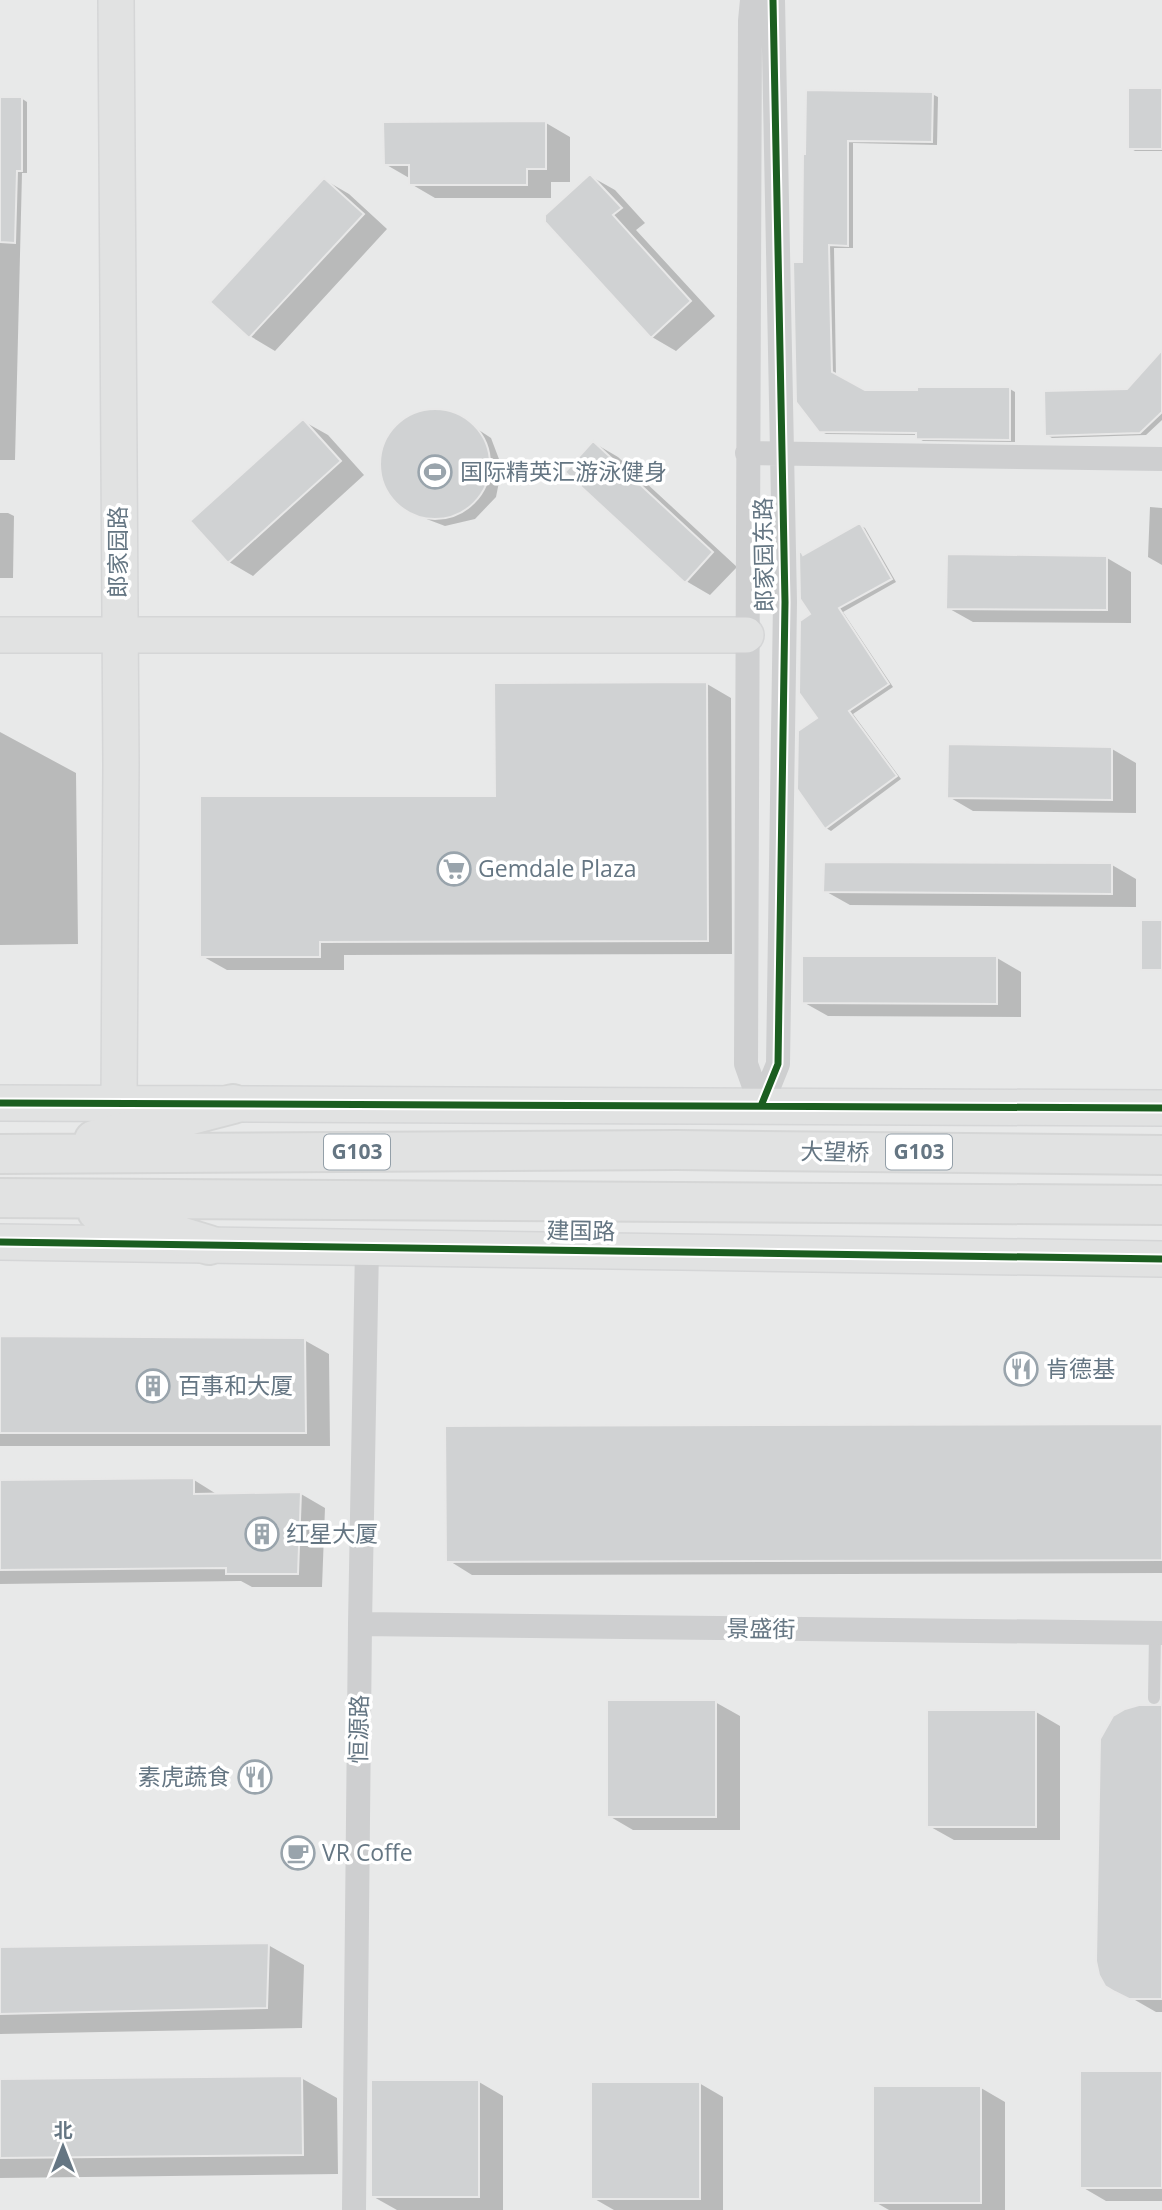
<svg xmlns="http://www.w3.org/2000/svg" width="1162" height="2210" font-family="'Open Sans','Noto Sans SC',sans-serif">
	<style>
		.built { fill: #e8e9e9 }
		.shadow { fill: #0003 }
		.building { fill: #d0d2d3; stroke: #e8e8e8; stroke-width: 2 }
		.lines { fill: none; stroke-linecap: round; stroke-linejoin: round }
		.secondary-casing { stroke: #d5d6d7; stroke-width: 38 }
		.highway-casing { stroke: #d5d6d6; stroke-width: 42 }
		.lane { stroke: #cecfd0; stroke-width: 12 }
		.street { stroke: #cecfd0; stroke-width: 24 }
		.secondary { stroke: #e1e2e2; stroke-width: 35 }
		.highway { stroke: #e1e2e2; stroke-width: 38 }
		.cycleway-casing { stroke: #fff; stroke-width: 11 }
		.cycleway { stroke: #1b5e20; stroke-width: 7 }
		.labels { text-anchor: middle; stroke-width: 7; stroke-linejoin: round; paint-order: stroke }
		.shield { fill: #fff; stroke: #939fa8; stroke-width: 2 }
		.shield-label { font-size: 21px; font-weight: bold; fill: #657683 }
		.poi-label { font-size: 23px; fill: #657683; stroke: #fff; text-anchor: start }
		.street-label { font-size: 23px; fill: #657683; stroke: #fff }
	</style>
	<rect width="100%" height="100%" fill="#f9f9f9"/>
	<path class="built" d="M0 0H1162V2210H0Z"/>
	<path class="shadow" d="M1162 90V151H1135L1130 148Z
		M932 94 938 97 937 145 853 143V248H834L836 377 864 392 1010 389 1015 392V442L923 441 918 438V435L826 434 820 431 803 264 804 156Z
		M0 98H21L27 102V173H22L15 460H0Z
		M546 123 570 137V182H551V198H435L411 184V179L385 164Z
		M590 176 615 190 645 223 636 230 715 316 676 351 652 337Z
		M325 180 349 194 387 229 275 351 250 336Z
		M1162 352V420L1146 435 1052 438 1047 435 1128 390Z
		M422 411 453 413 491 438 502 467 496 497 475 519 445 526 416 515 403 508 384 484 382 453 396 426Z
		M303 421 328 435 364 475 253 576 229 562Z
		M594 443 618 457 737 567 710 595 686 581Z
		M1150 507 1162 508V565L1148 557Z
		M0 513H8L14 516 13 578H0Z
		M860 525 865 528 896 582 843 612 893 687 853 714 901 779 831 831 826 828 812 614 801 554 805 556Z
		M1107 558 1131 572V623L973 622 948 608Z
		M707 684 731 698 732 954 344 955V970H227L202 956Z
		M0 732 76 773 78 944 0 945Z
		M1112 749 1136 763V813L973 811 949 797Z
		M1112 865 1136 879V907L850 905 825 891Z
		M997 958 1021 972V1017L828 1016 803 1002Z
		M0 1338 304 1340 329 1354 330 1446H0Z
		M1162 1426V1573L472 1575 448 1560Z
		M194 1480 218 1495 301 1494 325 1508 322 1587H252L241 1581 0 1584V1482Z
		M715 1702 740 1716V1830H633L609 1816Z
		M1162 1707V2012H1156L1107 1984Z
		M1036 1712 1060 1726V1840H954L929 1826Z
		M268 1945 304 1965 302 2028 0 2034V1949Z
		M1162 2073V2201H1106L1082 2187Z
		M301 2078 337 2098 338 2174 0 2178V2081Z
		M479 2082 503 2096V2210H397L372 2196Z
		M699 2083 723 2097V2210H614L593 2198Z
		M981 2088 1005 2102V2210H889L875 2202Z"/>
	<path class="building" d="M1128 88H1162V149H1128Z
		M806 90 933 92 932 142 848 141V246L829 245 832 372 865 390H917V387H1010V440L916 439V433L819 432 796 402 793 262H802L803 154H805Z
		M0 97H22V171H17L15 243 0 242Z
		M546 121V169H527V185H409V165H384L383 122Z
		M590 174 622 208 613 215 691 301 651 338 545 222V215Z
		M324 178 364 214 249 338 210 302Z
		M1162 350V412L1140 433 1045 436 1044 391 1127 389Z
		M380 464a55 55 0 1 1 110 0a55 55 0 1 1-110 0Z
		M303 419 341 461 228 563 190 521Z
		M593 441 713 552 685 583 565 472Z
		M860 523 892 579 839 608 889 684 849 711 897 776 825 829 797 789 798 731 817 718 799 693 800 621 810 614 800 599 799 553 801 551 803 555Z
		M947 554 1107 556V610L946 609Z
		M707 682 708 941 320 942V957H200V796H495L494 683Z
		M948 744 1112 747V800L947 798Z
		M824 862 1112 863V894L823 892Z
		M1141 920H1162V970H1141Z
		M802 956H997V1004L802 1003Z
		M0 1336 305 1338 306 1433H0Z
		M1162 1424V1560L446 1562 445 1426Z
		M194 1478V1494L301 1492 298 1574H226V1568L0 1570V1480Z
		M607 1700H716V1817H607Z
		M1139 1705H1162V1999H1129L1115 1992 1105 1986 1099 1975 1096 1961 1100 1739 1113 1716 1125 1709Z
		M927 1710H1036V1827H927Z
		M269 1943 267 2008 0 2014V1947Z
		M1080 2071H1162V2188H1080Z
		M302 2076 303 2155 0 2158V2079Z
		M371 2080H479V2197H371Z
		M591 2082H700V2199H591Z
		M873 2086H981V2203H873Z"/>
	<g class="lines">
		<defs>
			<path id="secondary" d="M116 0 121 765 119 1103
				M0 635H746
				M0 1103 1162 1108
				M0 1242 1162 1259"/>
			<path id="highway" d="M94 1140 233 1104
				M0 1154 677 1150 1162 1155
				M0 1198 1162 1205
				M97 1211 209 1245"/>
		</defs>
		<use href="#secondary" class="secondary-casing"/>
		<use href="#highway" class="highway-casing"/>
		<path class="lane" d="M1154 1698 1155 1633"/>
		<path class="street" d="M752 0 750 21 746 1064 761 1106
			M747 453 1162 459
			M761 1106 778 1064 785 602 773 0
			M360 1624 1162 1633
			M354 2210 360 1624 367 1247"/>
		<use href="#secondary" class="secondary"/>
		<use href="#highway" class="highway"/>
		<defs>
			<path id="cycleway" d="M0 1103 1162 1108
				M761 1106 778 1064 785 602 773 0
				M0 1242 1162 1259"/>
		</defs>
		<use href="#cycleway" class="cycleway-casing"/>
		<use href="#cycleway" class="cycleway"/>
	</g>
	<defs>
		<symbol id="stadium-ring" viewBox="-11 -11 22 22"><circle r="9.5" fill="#fff" stroke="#99a4ac" stroke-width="1.5"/><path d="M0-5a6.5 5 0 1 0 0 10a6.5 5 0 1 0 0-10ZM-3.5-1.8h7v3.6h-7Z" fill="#99a4ac"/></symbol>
		<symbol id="supermarket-ring" viewBox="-11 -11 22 22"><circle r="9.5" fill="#fff" stroke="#99a4ac" stroke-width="1.5"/><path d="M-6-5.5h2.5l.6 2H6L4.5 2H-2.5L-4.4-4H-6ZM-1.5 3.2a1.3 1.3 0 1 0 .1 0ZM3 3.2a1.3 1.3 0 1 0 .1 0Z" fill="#99a4ac"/></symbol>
		<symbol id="restaurant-ring" viewBox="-11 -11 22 22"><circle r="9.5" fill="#fff" stroke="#99a4ac" stroke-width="1.5"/><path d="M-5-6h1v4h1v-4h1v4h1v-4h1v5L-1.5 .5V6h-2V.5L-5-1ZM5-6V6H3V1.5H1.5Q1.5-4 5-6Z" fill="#99a4ac"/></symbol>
		<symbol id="building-ring" viewBox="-11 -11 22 22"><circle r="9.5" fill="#fff" stroke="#99a4ac" stroke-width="1.5"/><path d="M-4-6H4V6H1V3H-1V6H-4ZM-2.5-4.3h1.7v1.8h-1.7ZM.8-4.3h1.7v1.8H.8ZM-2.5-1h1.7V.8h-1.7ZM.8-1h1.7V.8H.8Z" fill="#99a4ac"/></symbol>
		<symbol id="cafe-ring" viewBox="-11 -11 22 22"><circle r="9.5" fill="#fff" stroke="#99a4ac" stroke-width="1.5"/><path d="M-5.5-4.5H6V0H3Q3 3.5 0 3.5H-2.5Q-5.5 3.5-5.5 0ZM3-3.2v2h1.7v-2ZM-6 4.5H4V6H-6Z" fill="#99a4ac"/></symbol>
	</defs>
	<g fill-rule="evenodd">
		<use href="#stadium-ring" x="416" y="453" width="38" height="38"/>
		<use href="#supermarket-ring" x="435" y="850" width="38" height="38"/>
		<use href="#restaurant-ring" x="1002" y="1350" width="38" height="38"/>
		<use href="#building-ring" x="134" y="1367" width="38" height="38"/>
		<use href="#building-ring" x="243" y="1515" width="38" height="38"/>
		<use href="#restaurant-ring" x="236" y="1758" width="38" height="38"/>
		<use href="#cafe-ring" x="279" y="1834" width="38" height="38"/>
	</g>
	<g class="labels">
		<g class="shield">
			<rect x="324" y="1134.5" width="66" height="35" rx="5"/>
			<rect x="886" y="1134.5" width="66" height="35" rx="5"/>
		</g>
		<g class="shield-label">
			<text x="357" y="1159">G103</text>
			<text x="919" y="1159">G103</text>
		</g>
		<g class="poi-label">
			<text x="460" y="480">国际精英汇游泳健身</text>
			<text x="478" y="877">Gemdale Plaza</text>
			<text x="1046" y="1377">肯德基</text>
			<text x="178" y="1394">百事和大厦</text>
			<text x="286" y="1542">红星大厦</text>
			<text x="230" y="1785" text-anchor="end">素虎蔬食</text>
			<text x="322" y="1861">VR Coffe</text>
		</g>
		<g class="street-label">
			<text transform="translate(118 552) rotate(-90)" y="8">郎家园路</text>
			<text transform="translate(764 555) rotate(-91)" y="8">郎家园东路</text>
			<text transform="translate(835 1152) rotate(1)" y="8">大望桥</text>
			<text transform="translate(581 1231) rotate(1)" y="8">建国路</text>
			<text transform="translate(761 1629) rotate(1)" y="8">景盛街</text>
			<text transform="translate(359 1729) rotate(-89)" y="8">恒源路</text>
		</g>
	</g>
	<g transform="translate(63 2147)" stroke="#ffffff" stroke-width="5" paint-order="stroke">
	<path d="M0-5L12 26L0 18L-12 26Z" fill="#657683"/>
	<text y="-10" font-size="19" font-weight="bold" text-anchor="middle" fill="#657683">北</text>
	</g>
</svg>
